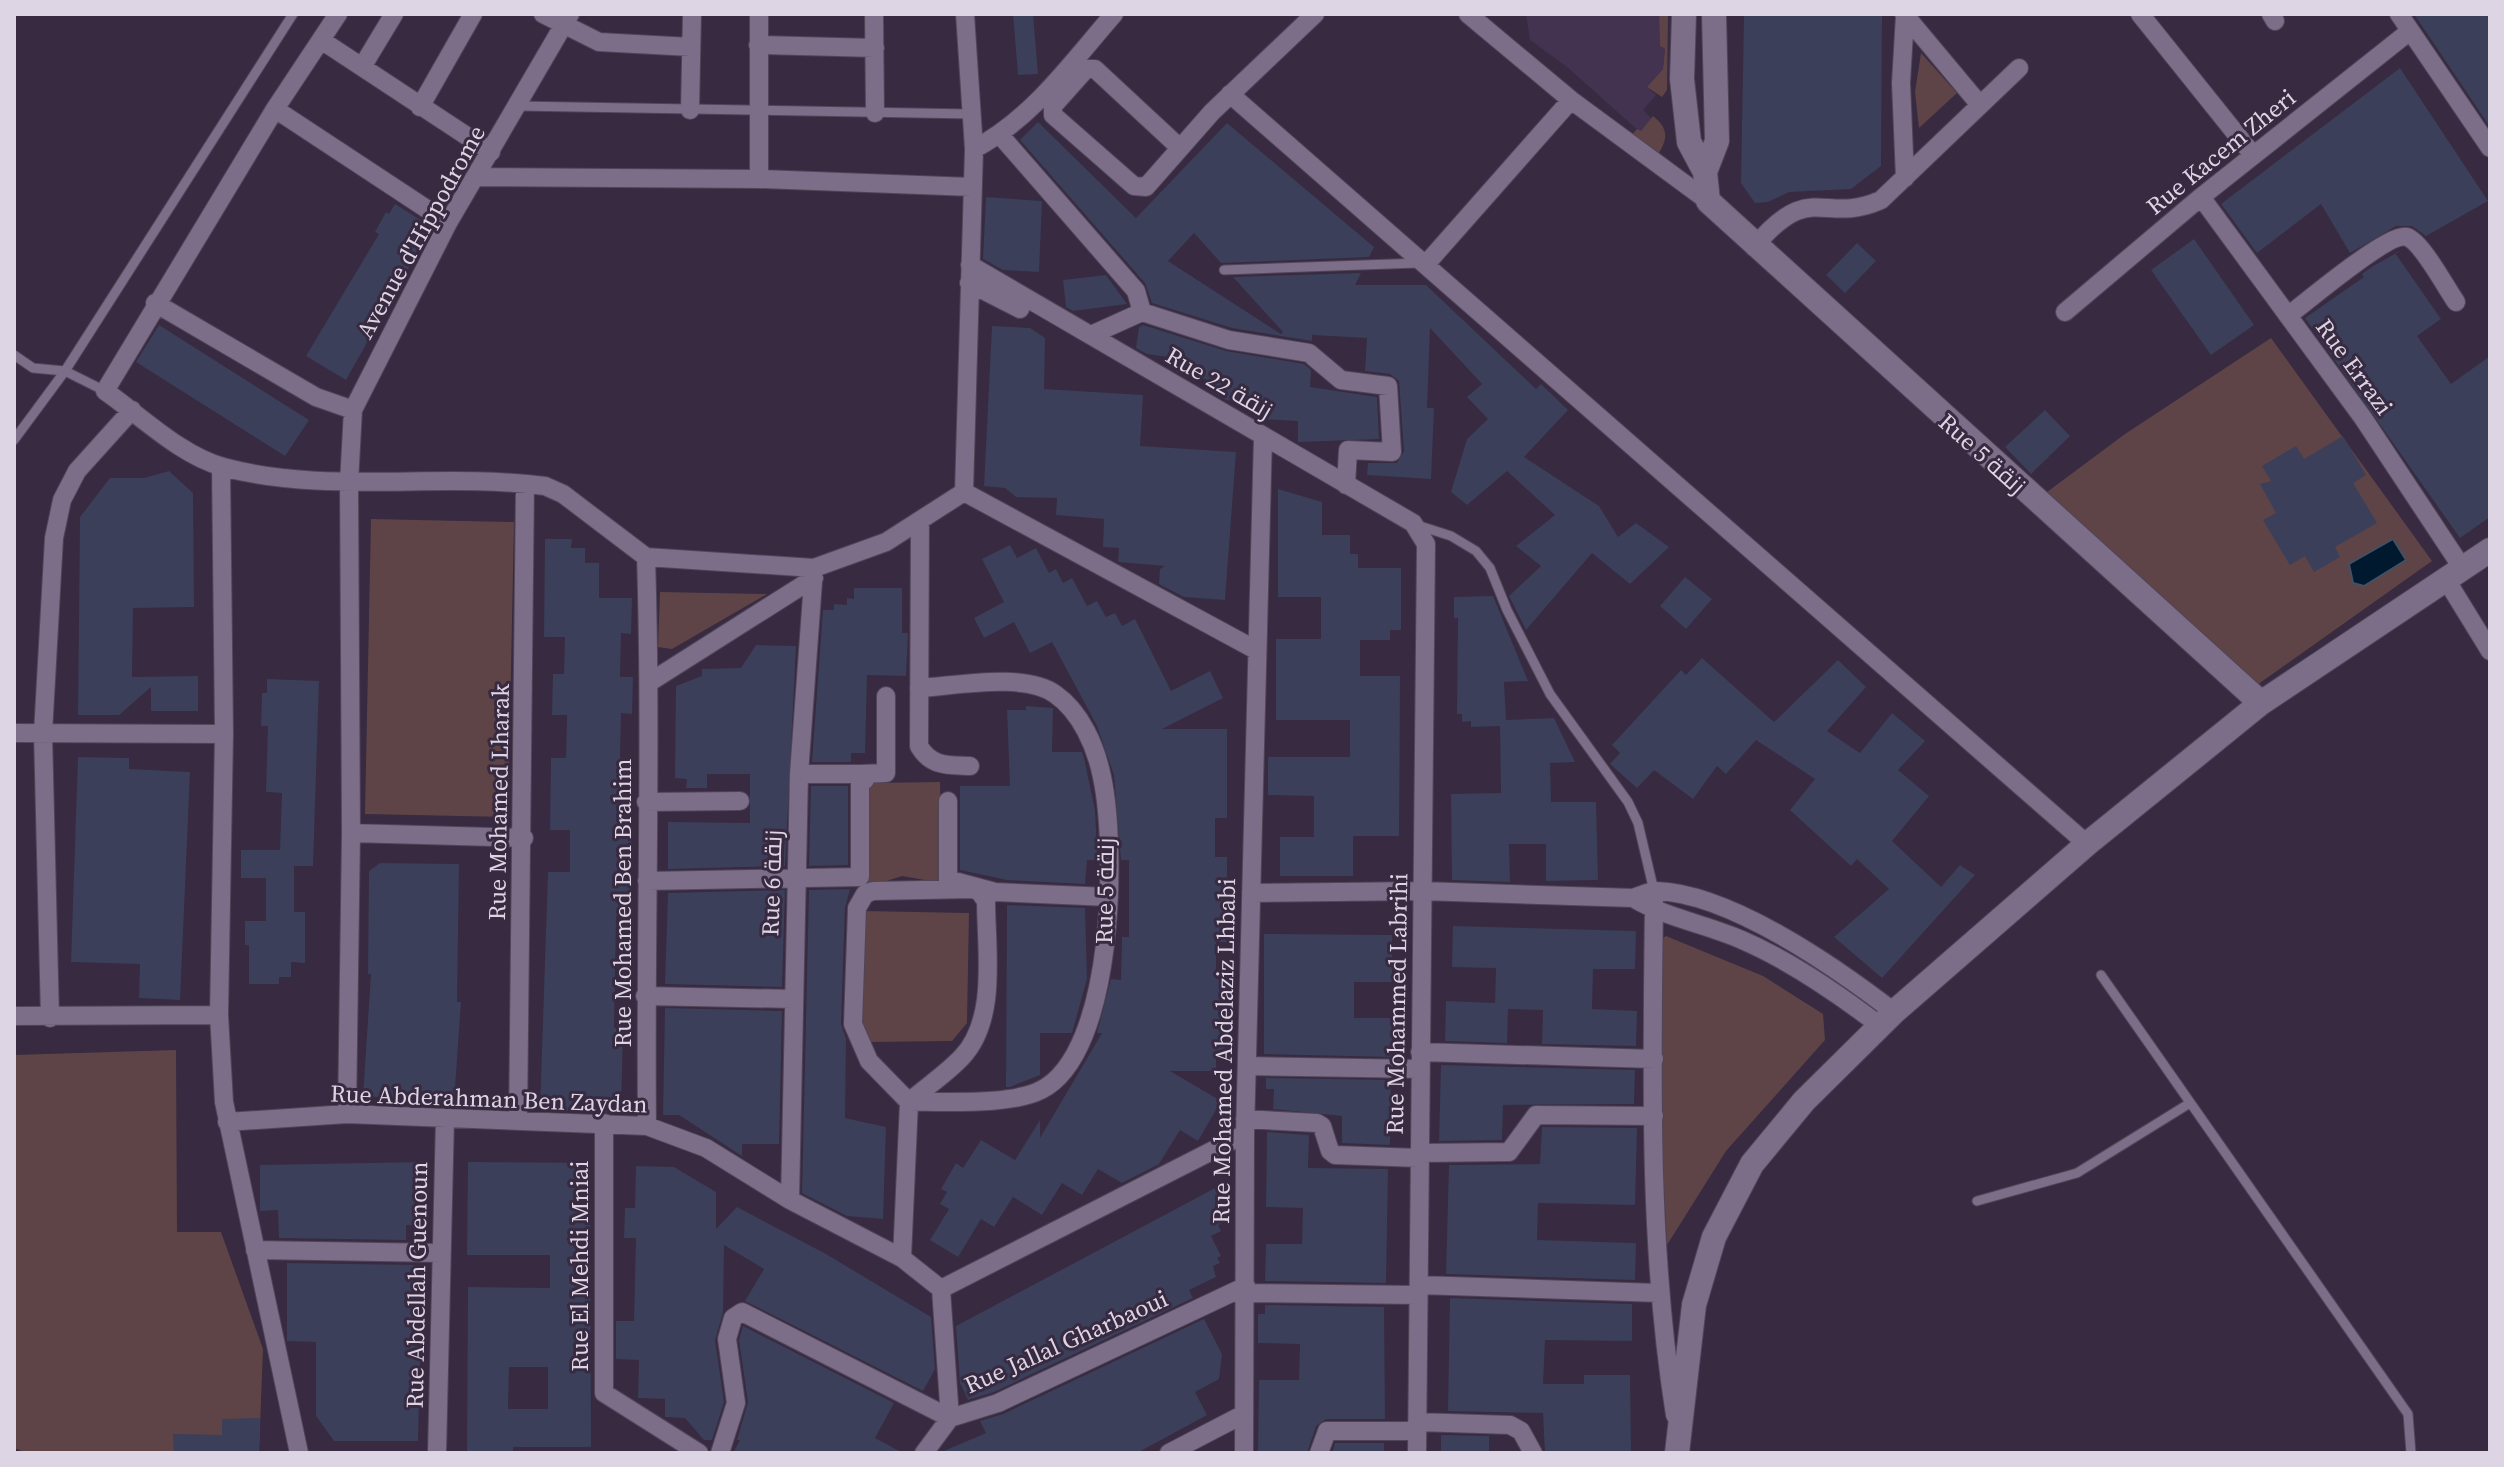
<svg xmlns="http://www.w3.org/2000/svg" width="2504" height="1467" font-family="'Source Serif 4',Cairo,serif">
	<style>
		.built { fill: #433250 }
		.green { fill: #5e4446 }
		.water { fill: #00192f; stroke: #425165; stroke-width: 2 }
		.building { fill: #3b3f59; fill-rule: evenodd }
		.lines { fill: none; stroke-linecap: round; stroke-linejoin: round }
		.lane-casing { stroke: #504558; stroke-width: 11 }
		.street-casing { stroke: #504558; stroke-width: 20 }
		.secondary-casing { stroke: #504558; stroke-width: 26 }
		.lane { stroke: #7c6d88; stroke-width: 9 }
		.street { stroke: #7c6d88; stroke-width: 18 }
		.secondary { stroke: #7c6d88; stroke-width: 24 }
		.labels { text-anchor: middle; stroke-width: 6; stroke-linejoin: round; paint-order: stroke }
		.street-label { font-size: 24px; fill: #ddd5e4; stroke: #372a41 }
	</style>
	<rect width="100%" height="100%" fill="#372a41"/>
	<path class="built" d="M1526 14H1659L1660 45 1665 49 1663 69 1647 87 1656 95 1643 110 1652 119 1640 132 1567 67 1530 40Z"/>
	<path class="green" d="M1659 14H1668L1667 90 1662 97 1647 87 1663 69 1665 49 1660 46Z
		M1921 53 1957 93 1919 128 1915 92Z
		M1653 116C1667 127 1669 137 1659 153L1648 152 1628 139 1637 129 1641 131Z
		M2271 338 2432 561 2257 685 2043 495 2125 434Z
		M371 519 514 522 508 817 365 814Z
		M660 592 767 594 672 649 658 647Z
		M940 782 942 883 902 876 865 888 868 783Z
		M862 911 969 913 967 1023 952 1041 867 1042 860 1035Z
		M1666 936 1763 976 1823 1014 1825 1040 1726 1151 1667 1245 1652 946Z
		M176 1050 177 1232H221L263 1349 259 1453 22 1451 14 1448V1055Z"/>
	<path class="water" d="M2393 539 2406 560 2364 586 2353 583 2349 564Z"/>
	<path class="building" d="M1013 14H1033L1038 74 1018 75Z
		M1744 14H1882L1881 166 1851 189 1789 192 1768 202 1755 203 1741 183Z
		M2414 14H2490V127Z
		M2400 68 2488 201 2426 236 2412 226H2396L2350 253 2321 204 2257 253 2221 204Z
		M1038 122 1136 218 1227 123 1374 247 1369 257 1221 263 1194 233 1168 261 1281 334 1283 332 1233 277 1361 273 1355 285H1426L1536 389 1541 384 1568 410 1524 457 1599 506 1618 537 1636 523 1669 547 1630 584 1592 553 1526 630 1509 596 1541 566 1516 546 1555 515 1507 471 1467 505 1451 492 1467 439 1488 419 1467 397 1482 384 1430 328 1427 408H1434L1431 479 1367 475 1368 463H1397L1404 451 1399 381 1390 374 1365 371 1367 338 1312 335V341L1232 328 1152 303 1145 283 1020 140Z
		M986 197 1042 201 1039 272 1003 270 983 259Z
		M395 204 432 227 346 380 306 356 379 234 375 232 386 212 389 214Z
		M2194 239 2254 325 2211 355 2151 270Z
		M1857 243 1876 261 1845 293 1826 275Z
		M2402 250 2395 253 2441 319 2417 336 2451 384 2490 356V517L2460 538 2305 318 2364 277 2362 274 2373 266Z
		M1106 275 1127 304 1073 311 1066 307 1063 280Z
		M159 325 309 420 285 456 136 362Z
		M1143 325 1226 351 1304 364 1311 370 1310 387 1377 397 1379 439 1298 442V421L1258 419 1252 415V404L1226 400 1205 388 1206 379 1186 377 1174 370 1175 358 1147 354 1136 348 1139 327Z
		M992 326 1030 328 1045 338 1044 389 1143 395 1140 446 1236 452 1225 600 1184 597 1159 584 1160 569 1165 566 1118 562 1119 548 1103 547 1104 519 1056 515 1057 498 1016 497 1005 488 984 486Z
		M2045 410 2070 436 2031 474 2005 447Z
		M2343 436 2366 475 2353 483 2377 523 2335 547 2340 557 2314 572 2305 556 2290 565 2263 520 2276 513 2260 484 2271 481 2262 466 2296 446 2304 459Z
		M169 471 193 493 194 607 133 608 132 677 198 676V711H151V687L119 715H78L80 517 110 478H144Z
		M1278 489 1322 502V535H1350V554H1358V568H1401V630H1390V640H1360V676H1400L1399 836H1353V876H1280V837H1314V796L1268 795V757H1350V720H1276V639H1321V597H1278Z
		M545 539H572L571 548H585V563H599V598H632L631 634 621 633 620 677H633L632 714 621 713 620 758H633L630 916H616L614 1028H623L621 1113 540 1110 548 872H570V830H550L551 758H566L567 715H552L553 674H564L565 637H544Z
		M1010 545 1017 558 1036 548 1049 573 1056 569 1063 583 1072 578 1087 606 1097 601 1106 617 1115 613 1122 626 1135 619 1171 691 1210 671 1223 698 1162 729H1227V818H1215V857H1227V942H1216V979H1226L1225 1056H1216V1071H1170L1221 1101 1198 1141 1180 1130 1159 1164 1122 1183 1098 1169 1082 1195 1062 1183 1042 1215 1013 1197 994 1227 981 1219 958 1257 930 1240 949 1209 940 1204 947 1192 941 1189 956 1163 963 1168 981 1140 1015 1160 1040 1120V1138L1102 1033H1097L1111 979 1121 980 1122 937H1129V860H1121L1114 775 1097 726 1052 642 1030 653 1014 622 984 638 974 618 1004 602 982 559Z
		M1685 577 1712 599 1686 629 1660 606Z
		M854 588H902V633H908L906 676 867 675 865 753H851V762H812L823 610H834V604L847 605V598L854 599Z
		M1493 596 1528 681 1504 682 1506 720 1554 718 1575 762 1550 763 1551 802H1596L1598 880 1546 881V844H1509L1510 882 1452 880 1451 794 1501 793 1500 726 1471 727V721L1462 722V714H1457L1458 618H1454V597Z
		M756 645 796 646 785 866 668 869V822L750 823V774H707V788H686L687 779 675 778 676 686 702 676V669L741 668Z
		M1702 658 1774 722 1838 660 1866 687 1827 731 1860 753 1892 713 1925 741 1898 770 1929 796 1892 841 1941 887 1960 865 1975 875 1882 978 1834 937 1889 889 1857 859 1851 866 1790 810 1815 779 1756 740 1726 774 1717 766 1693 799 1654 770 1637 788 1610 764 1620 753 1612 745 1681 670 1686 675Z
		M267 679 319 681 313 866H294V912H305V963L291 962V977H279V984H249V945H245V921H266V878H241V850H280L282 793 266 792 268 726H261L262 693H267Z
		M1026 706 1053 708 1052 752H1082L1084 758 1095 810 1097 851V860H1087L1085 884 1007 880 960 870V786H1010L1007 710H1026Z
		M78 757 129 758V769L190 772 180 1000 139 998 140 964 71 962Z
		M811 786H848V865L809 866Z
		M380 863 459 864 457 1002H461L454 1102 363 1096 371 974H368L369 871Z
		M850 889 845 908 841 1024 846 1039 845 1118 886 1127 883 1219 847 1216 802 1193 809 890Z
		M785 890 782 987 665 984 668 893Z
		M1007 905 1085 908 1087 979 1072 1033H1040V1075L1010 1087H1006Z
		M1453 926 1636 931 1635 969H1593L1592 1009 1637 1011 1636 1046 1542 1044 1543 1010 1508 1009 1507 1043 1445 1041 1446 1001 1495 1003 1496 968 1452 967Z
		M1264 934 1392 935V982H1354V1018H1393V1057L1264 1054Z
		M665 1008 782 1011 779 1144H742V1156L679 1115H663Z
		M1441 1065 1635 1070 1634 1104 1503 1105 1502 1140 1439 1141Z
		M1266 1078 1391 1080 1390 1145 1342 1143V1116L1273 1109 1274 1089H1266Z
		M1542 1127 1637 1128 1635 1205 1538 1203 1537 1240 1636 1243 1635 1280 1446 1274 1449 1165 1540 1164Z
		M1267 1132 1309 1135 1308 1168 1388 1169 1386 1283 1265 1281 1266 1244H1302L1303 1208 1266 1207Z
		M422 1162 423 1225H406V1240L279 1238 278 1210 260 1211V1165Z
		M468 1162 590 1163 591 1447H513V1453H467L468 1287 550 1288V1255H467ZM509 1367H548V1409H508Z
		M636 1166 674 1167 716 1192V1229L737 1207 826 1254 931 1317 935 1369 923 1391 745 1301 764 1269 724 1245 723 1313 715 1340 724 1402 712 1440H704L685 1418 665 1417V1399L638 1398 639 1360 616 1359V1321H634L636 1238H624L625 1208H635Z
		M1219 1186 1228 1204 1221 1208 1224 1214 1220 1216 1223 1223 1218 1225 1221 1231 1211 1236 1221 1256 1217 1258 1220 1263 1213 1266 1216 1277 1189 1290 1193 1298 994 1392 968 1400 960 1383 956 1326Z
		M287 1263 415 1265V1286H422L418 1441H334L316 1416V1342L287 1341Z
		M1450 1298 1632 1304V1341L1545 1340 1543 1384H1584V1375H1630L1631 1453H1545L1543 1413 1448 1411Z
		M1265 1305 1384 1307 1385 1419H1326L1316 1426 1307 1453H1258L1259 1380H1299L1300 1344 1258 1343V1314H1265Z
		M1204 1319 1222 1354 1219 1379 1195 1392 1207 1415 1137 1453H939L986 1433 980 1421 1003 1414Z
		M743 1326 894 1403 875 1438 903 1453H733L740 1440H737L748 1402 739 1340Z
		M260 1418 259 1453H174L173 1434 222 1435V1419Z
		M1441 1435 1489 1436V1453H1441Z
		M1335 1443H1384V1453H1332Z"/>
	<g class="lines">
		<defs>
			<path id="lane" d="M517 106 972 114
				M1224 270 1419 263
				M14 355 33 368 65 371 105 391
				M14 440 65 371 293 14
				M1417 525 1451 536 1476 551 1490 568 1507 610 1550 694 1628 802 1638 823 1654 891
				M2101 975 2408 1414 2411 1453
				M1977 1201 2077 1173 2190 1103"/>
			<path id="street" d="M338 14 275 109 105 391C141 416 180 455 223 467 328 495 438 472 545 486L563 494 646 557 814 568 886 542 964 492
				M543 14 599 42 691 47
				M874 14 875 113
				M1468 14 1571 100 1708 201
				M1904 14 1980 105
				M2140 14 2253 155
				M2271 14 2275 21
				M2399 14 2490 148
				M1905 15 1901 83 1905 178
				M321 40 491 152
				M758 45 875 48
				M362 67 394 14
				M1230 94 2087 844
				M420 107 473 14
				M275 109 448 223
				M690 110 692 14
				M1000 135 1136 291 1142 312
				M1179 147 1095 69H1086L1053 106V115L1134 186 1146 187 1212 112 1315 14
				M974 149C1032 119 1071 63 1114 14
				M476 177 759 179 972 187
				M759 179V14
				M2201 197 2363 418 2463 569
				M1754 247C1812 178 1822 226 1881 200L2019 68
				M1427 263 1571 100
				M970 265 1413 523 1426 544 1417 1453
				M969 283 1020 309
				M155 303 316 397 353 410
				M2065 312 2201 197 2410 31
				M2288 316C2306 302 2389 232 2407 237 2422 242 2446 288 2456 302
				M1091 335 1142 312 1229 340 1309 353 1341 380 1388 386 1392 452 1348 450 1346 485
				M221 466 224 734 219 1015 224 1102 299 1453
				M964 492 974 149 965 14
				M964 492 1256 650
				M920 520 919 746C931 767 948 765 970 766
				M646 557C652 747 645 936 647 1126
				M2447 581 2490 651
				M650 682 814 578
				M14 733 224 734
				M799 774H860L865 780
				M948 801V883L958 882 995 892 1109 897
				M646 802 740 801
				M351 833 524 838
				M647 881 860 877V774L886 773V696
				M972 889 979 891 986 901C986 949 998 1019 962 1057 946 1074 926 1087 909 1102L869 1061 853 1024 857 908 865 894 873 891Z
				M1251 893 1422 891 1633 898
				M1654 902C1652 1074 1648 1246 1675 1415
				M645 996 793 999
				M14 1016 219 1015
				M50 1018 43 733 54 538 62 500 77 471 132 410
				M1879 1025C1837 993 1791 961 1742 940 1706 924 1666 918 1633 898 1640 896 1649 891 1656 891 1730 893 1837 968 1894 1012
				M1420 1052 1654 1059
				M1247 1066 1420 1069
				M347 1114 351 833 349 483 353 410 448 223 570 14
				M1245 1119 1317 1123 1322 1126 1330 1151 1335 1155 1419 1158
				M518 1121 525 484
				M227 1122 347 1114 647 1126 706 1148 790 1200 902 1258 941 1289
				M604 1123V1393L699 1453
				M1420 1153 1509 1152 1536 1115 1654 1116
				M790 1200 799 774 814 568
				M255 1250 441 1253
				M902 1258 909 1102C946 1101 1009 1106 1041 1090 1115 1053 1117 847 1102 777 1096 747 1081 712 1055 694 1024 672 956 686 919 688
				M1419 1285 1659 1293
				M941 1289 1245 1134
				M1246 1293 1418 1295
				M1417 1422 1510 1425 1521 1431 1533 1453
				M437 1453 445 1118
				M720 1453 736 1403 727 1339 733 1318 742 1312 950 1418 998 1403 1246 1286
				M924 1453 950 1418 941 1289
				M1169 1453 1244 1414
				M1244 1453 1245 1134 1263 436
				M1319 1453 1327 1431H1417"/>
			<path id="secondary" d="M1684 14 1682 79 1689 142 1705 172 1708 201 2261 703
				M1705 172 1717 141 1714 14
				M1677 1453 1694 1305 1714 1237 1752 1164 1804 1101 1894 1012 2087 844 2261 703 2490 550"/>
		</defs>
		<use href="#lane" class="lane-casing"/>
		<use href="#street" class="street-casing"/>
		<use href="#secondary" class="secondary-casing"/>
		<use href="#lane" class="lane"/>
		<use href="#street" class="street"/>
		<use href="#secondary" class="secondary"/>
	</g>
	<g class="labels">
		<g class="street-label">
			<text transform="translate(2221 152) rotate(-39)" y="8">Rue Kacem Zheri</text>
			<text transform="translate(421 232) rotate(-61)" y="8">Avenue d'Hippodrome</text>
			<text transform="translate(2354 367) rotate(54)" y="8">Rue Errazi</text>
			<text transform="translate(1219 383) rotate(30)" y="8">Rue 22 زنقة</text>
			<text transform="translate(1982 454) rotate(42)" y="8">Rue 5 زنقة</text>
			<text transform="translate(499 802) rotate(-89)" y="8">Rue Mohamed Lharak</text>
			<text transform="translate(772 883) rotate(-88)" y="8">Rue 6 زنقة</text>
			<text transform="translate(1105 891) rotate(-89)" y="8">Rue 5 زنقة</text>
			<text transform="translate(623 903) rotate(-90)" y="8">Rue Mohamed Ben Brahim</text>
			<text transform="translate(1397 1004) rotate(-89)" y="8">Rue Mohammed Labrihi</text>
			<text transform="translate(1224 1051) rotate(-89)" y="8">Rue Mohamed Abdelaziz Lhbabi</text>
			<text transform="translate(489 1099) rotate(2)" y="8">Rue Abderahman Ben Zaydan</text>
			<text transform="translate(580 1266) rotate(-90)" y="8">Rue El Mehdi Mniai</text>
			<text transform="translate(417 1285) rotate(-89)" y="8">Rue Abdellah Guenoun</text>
			<text transform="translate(1066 1342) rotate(-24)" y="8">Rue Jallal Gharbaoui</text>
		</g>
	</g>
	<rect width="2504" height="1467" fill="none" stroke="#ddd5e4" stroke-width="32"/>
</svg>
